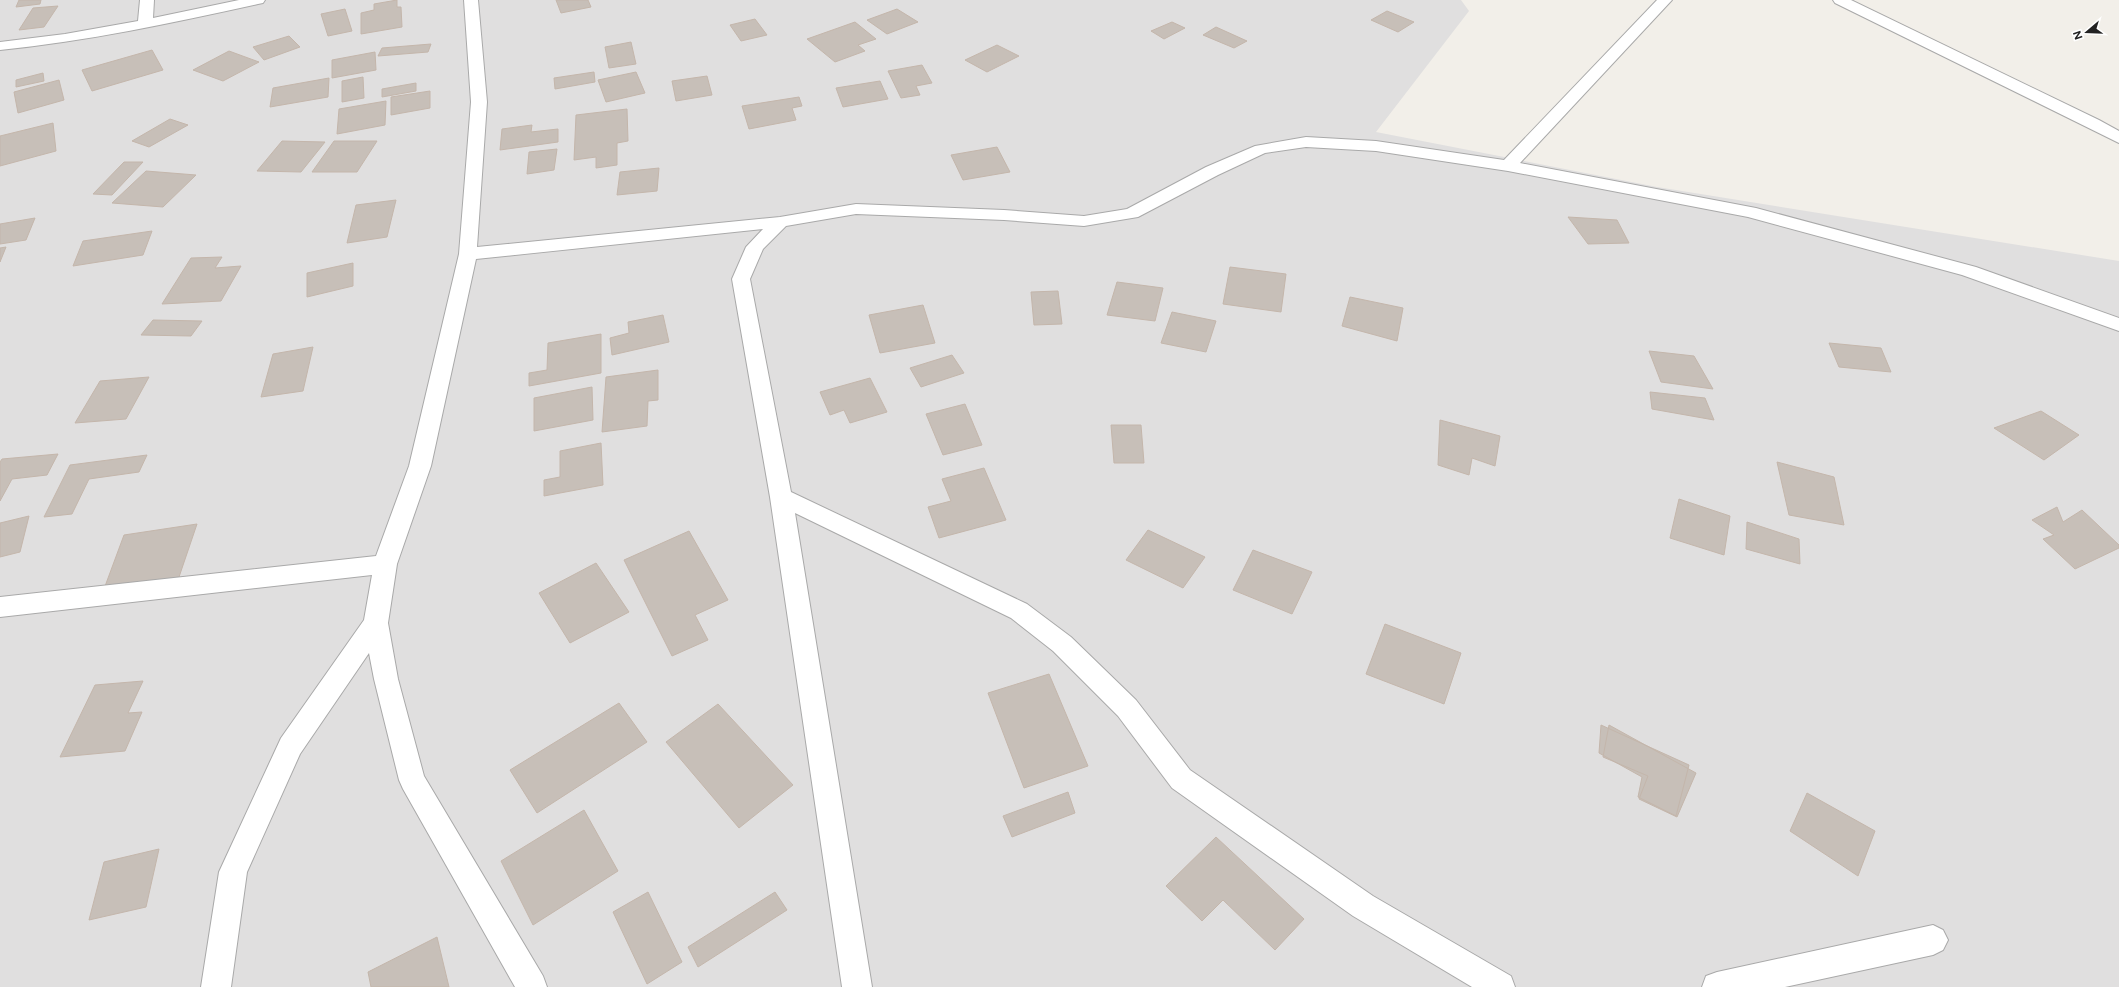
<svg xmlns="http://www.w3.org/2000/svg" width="2119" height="987" font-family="Figtree,sans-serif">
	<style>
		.residential { fill: #e0dfdf }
		.building { fill: #c7bfb8; stroke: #c4b6ab }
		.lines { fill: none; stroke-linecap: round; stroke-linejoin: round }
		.minor-casing { stroke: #a9a9a9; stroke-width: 2 }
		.minor { fill: #fff; fill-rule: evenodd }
	</style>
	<rect width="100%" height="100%" fill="#f2efe9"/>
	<path class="residential" d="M0 0H1461L1469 11 1376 132 1657 187 2119 261V987H0Z"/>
	<path class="building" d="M19 0H41L40 4 16 7Z
		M397 0V7H401L402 27 361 34V13L374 10V4Z
		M556 0H588L591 7 561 13Z
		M58 6 44 27 19 30 33 8Z
		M345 9 352 31 328 36 321 14Z
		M897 9 918 22 887 34 867 20Z
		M1387 11 1414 22 1398 32 1371 20Z
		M755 19 767 35 741 41 730 25Z
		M855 22 876 39 858 45 865 51 835 62 807 39Z
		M1172 22 1185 28 1164 39 1151 31Z
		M1216 27 1247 41 1234 48 1203 35Z
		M289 36 300 47 264 60 253 47Z
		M631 42 636 64 609 68 605 47Z
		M431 44 428 52 378 56 382 48Z
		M997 45 1019 56 987 72 965 60Z
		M152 50 163 70 92 91 82 70Z
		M229 51 259 62 223 81 193 70Z
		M375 52 376 70 332 78V60Z
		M922 65 932 83 916 86 920 95 901 98 888 71Z
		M594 72 595 82 555 89 554 78Z
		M636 72 645 93 606 102 598 80Z
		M43 73 44 81 16 87V80Z
		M707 76 712 95 676 101 672 81Z
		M363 77 364 98 342 102V81Z
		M329 78 328 97 270 107 273 88Z
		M59 80 64 100 18 113 14 92Z
		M880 81 888 99 843 107 836 88Z
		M416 83V91L382 97V89Z
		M430 91V108L391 115V97Z
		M799 97 802 106 792 108 796 120 749 129 742 106Z
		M386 101 385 125 337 134 339 109Z
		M627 109 628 141 617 143V165L596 168V157L574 160 576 115Z
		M170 119 188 125 149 147 132 141Z
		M53 123 56 151 0 166V136Z
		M532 125 531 132 558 129V142L500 150 502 129Z
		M282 141 325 142 301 172 257 171Z
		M334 141H377L357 172H312Z
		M997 147 1010 172 963 180 951 155Z
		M557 149 554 170 527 174 529 152Z
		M124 162H143L112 195 93 194Z
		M659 168 657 191 617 195 620 172Z
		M146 171 196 175 163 207 112 203Z
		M396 200 387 237 347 243 356 205Z
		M1568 217 1617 220 1629 243 1588 244Z
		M35 218 26 240 0 244V224Z
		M152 231 143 255 73 266 83 241Z
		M6 247 0 262V248Z
		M222 257 215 268 241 266 221 301 162 304 191 258Z
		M353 263V286L307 297V273Z
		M1230 267 1286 274 1281 312 1223 304Z
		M1117 282 1163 288 1155 321 1107 315Z
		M1058 291 1062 324 1034 325 1031 292Z
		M1350 297 1403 308 1397 341 1342 326Z
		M923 305 935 343 880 353 869 315Z
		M1172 312 1216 321 1206 352 1161 343Z
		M663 315 669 342 612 355 610 338 629 333 628 322Z
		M153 320 202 321 191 336 141 335Z
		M601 334V373L529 386V373L547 370 548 343Z
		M1829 343 1881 348 1891 372 1839 367Z
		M313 347 303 391 261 397 273 354Z
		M1649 351 1694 356 1713 389 1661 382Z
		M952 355 964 373 921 387 910 368Z
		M658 370V400L648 401 647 426 602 432 606 377Z
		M149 377 126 419 75 423 100 381Z
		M870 378 887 412 850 423 844 410 830 415 820 392Z
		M592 387 593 420 534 431V398Z
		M1650 392 1705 398 1714 420 1652 409Z
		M965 404 982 445 943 455 926 414Z
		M2041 411 2079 435 2044 460 1994 428Z
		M1440 420 1500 436 1495 466 1472 458 1469 475 1438 465Z
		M1111 425H1141L1144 463H1114Z
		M601 443 603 485 544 496V480L560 477V451Z
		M58 454 47 475 12 479 0 501V462L2 459Z
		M147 455 139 472 89 479 72 514 44 517 70 465Z
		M1777 462 1834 477 1844 525 1789 515Z
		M984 468 1006 520 939 538 928 507 951 501 942 479Z
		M1679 499 1730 516 1724 555 1670 538Z
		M2057 507 2063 522 2082 510 2119 545V548L2075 569 2043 539 2054 535 2032 520Z
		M29 516 20 552 0 557V523Z
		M1747 522 1799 539 1800 564 1746 549Z
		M197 524 179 577 104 589 124 535Z
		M1148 530 1205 557 1183 588 1126 560Z
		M689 531 728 600 695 615 708 640 672 656 624 560Z
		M1253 550 1312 572 1292 614 1233 590Z
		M596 563 629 612 570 643 539 593Z
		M1385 624 1461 653 1444 704 1366 674Z
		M1049 674 1088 766 1024 788 988 693Z
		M143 681 128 713 142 712 125 751 60 757 95 685Z
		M619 703 647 742 537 813 510 770Z
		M718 704 793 785 739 828 666 742Z
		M1601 725 1689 765 1676 816 1638 797 1642 777 1599 753Z
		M1609 725 1696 773 1677 817 1639 799 1648 776 1603 757Z
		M1068 792 1075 813 1012 837 1003 816Z
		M1807 793 1875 831 1858 876 1790 831Z
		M584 810 618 871 533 925 501 861Z
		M1216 837 1304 919 1275 950 1223 900 1202 921 1166 886Z
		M159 849 146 907 89 920 104 862Z
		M648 892 682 962 647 984 613 912Z
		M775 892 787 910 698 967 688 947Z
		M437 937 449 987H371L368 972Z"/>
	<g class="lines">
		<defs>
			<path id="minor" d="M140 0H154L153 18 239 0H265L263 3 258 4C172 23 88 41 0 50V42L65 34 138 21Z
				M464 0H478L487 102 477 247 780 217 856 204 1004 210 1084 216 1127 209 1206 167 1255 146 1306 137 1376 141 1504 160 1657 0H1672L1520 163 1756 208 1976 267 2119 318V331L1962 275 1748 217 1508 171 1376 151 1306 147 1265 153 1218 175 1138 217 1084 226 1004 220 856 214 786 226 763 249 750 279 791 492 1027 604 1071 637 1136 700 1190 770 1373 896 1511 976 1515 987H1472L1353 916 1172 788 1118 716 1053 651 1011 618 795 513 872 987H842L770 497 732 279 746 247 763 229 476 259 431 466 397 564 388 623 398 679 424 776 543 976 547 987H515L403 789 399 780 374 679 369 653 300 754 247 872 231 987H201L219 872 281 738 364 620 372 575 0 617V597L376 556 409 466 459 254 471 102Z
				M1833 0H1851L2099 120 2119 131V143L1835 3Z
				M1933 925 1943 930 1948 940 1943 950 1933 955 1785 987H1702L1706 976 1717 972Z"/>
		</defs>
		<use href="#minor" class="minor-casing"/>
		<use href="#minor" class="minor"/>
	</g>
	<g transform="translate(2087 32) rotate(251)" stroke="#ffffff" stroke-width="3" paint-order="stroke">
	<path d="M0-3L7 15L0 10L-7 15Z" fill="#222222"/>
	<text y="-6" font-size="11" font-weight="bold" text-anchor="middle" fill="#222222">N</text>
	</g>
</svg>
